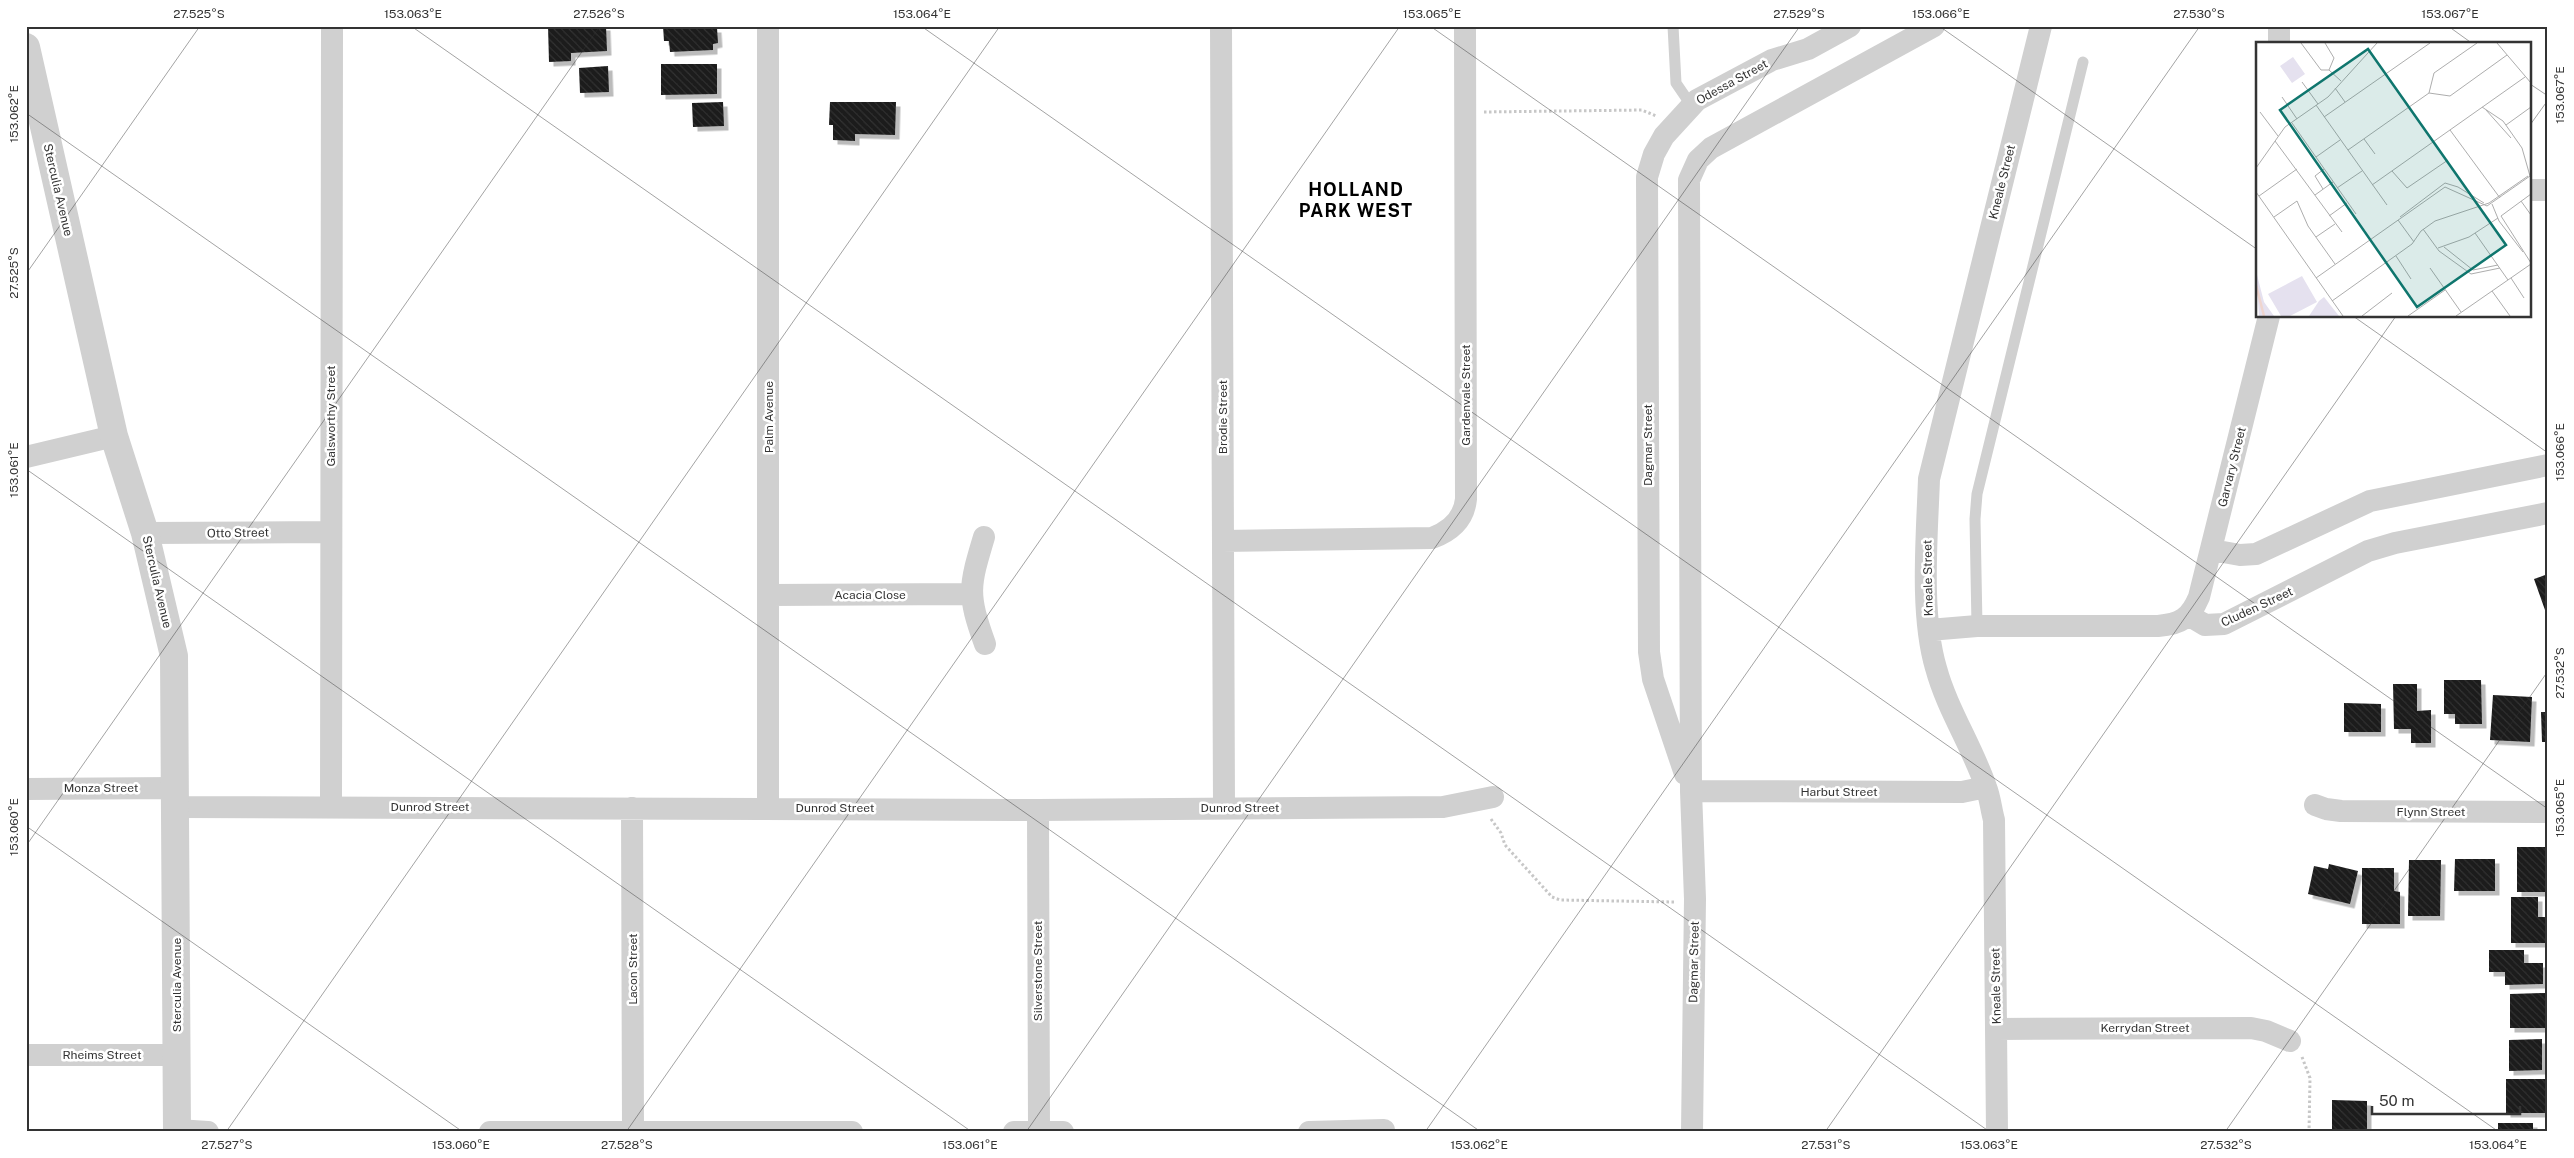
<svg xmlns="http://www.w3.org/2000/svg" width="2574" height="1158" font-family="'Public Sans',sans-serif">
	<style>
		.building { fill: url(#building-back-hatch); filter: url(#shadow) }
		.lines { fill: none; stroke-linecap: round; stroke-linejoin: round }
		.path { stroke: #c7c7c7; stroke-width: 3; stroke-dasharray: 2.5 2.5; stroke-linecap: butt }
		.service { stroke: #d0d0d0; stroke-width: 11 }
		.minor { stroke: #d0d0d0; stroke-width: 22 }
		.tertiary { stroke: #d0d0d0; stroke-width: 28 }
		.ticks { fill: none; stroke: #333; stroke-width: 1; stroke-opacity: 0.45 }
		.labels { text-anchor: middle; stroke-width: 5; stroke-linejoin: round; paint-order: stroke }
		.street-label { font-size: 12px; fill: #333; stroke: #fff }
		.district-label { font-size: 18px; font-weight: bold; letter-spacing: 1px; fill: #000; stroke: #fff }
		.inset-river { fill: none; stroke: #efd5ce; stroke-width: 2.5 }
		.inset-road { fill: none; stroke: #adadad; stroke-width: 1 }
		.view { fill: #0f766e; fill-opacity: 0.15; stroke: #0f766e; stroke-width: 2.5 }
		.inset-edge { fill: none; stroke: #333; stroke-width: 2.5 }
		.neatline { fill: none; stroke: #333; stroke-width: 2 }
		.ticks-label { font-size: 12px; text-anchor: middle; fill: #333 }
	</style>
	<defs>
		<pattern id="building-back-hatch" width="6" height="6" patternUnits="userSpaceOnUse" patternTransform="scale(1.25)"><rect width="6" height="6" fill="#1a1a1a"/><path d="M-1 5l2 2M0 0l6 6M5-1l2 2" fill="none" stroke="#333"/></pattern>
		<filter id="shadow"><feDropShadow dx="4.5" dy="4.5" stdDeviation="0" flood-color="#0004"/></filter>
	</defs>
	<rect width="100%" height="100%" fill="#fff"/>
	<path class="building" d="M548 26H606L607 51 571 53V61L549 62Z
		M663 26H712V28H717L718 43 713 44V50L670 52 669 41H664Z
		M661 64H717V94L661 95Z
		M608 66 609 92 580 93 579 68Z
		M723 102 724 126 693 127 692 103Z
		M830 102H896L895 135 855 134V141L833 140V125H829Z
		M2548 574V609L2545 610 2534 579Z
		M2444 680H2481L2482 724H2455V714H2444Z
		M2393 684H2417V711L2431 710V743H2411V729H2394Z
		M2493 695 2532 697 2530 742 2490 740Z
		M2344 703 2381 704V732H2344Z
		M2541 712H2548V742H2542Z
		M2517 847H2545V892H2517Z
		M2455 859H2495V891H2454Z
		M2409 860H2441L2440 916H2408Z
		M2329 864 2358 871 2350 904 2308 894 2314 866 2328 869Z
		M2362 868H2394V891L2400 892V924H2362Z
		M2511 897H2538V917H2548V943H2511Z
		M2489 950H2524V963H2543V984L2505 985V972H2489Z
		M2546 993V1028H2510V994Z
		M2542 1039V1070L2509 1071V1040Z
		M2506 1079H2548L2546 1113H2506Z
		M2332 1100 2367 1101V1132H2332Z
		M2498 1123H2533V1132H2498Z"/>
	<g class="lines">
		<path class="path" d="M1484 112 1642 110 1656 116
			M1491 819 1501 833 1505 845 1552 897 1560 900 1675 902
			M2302 1057 2310 1078 2309 1132"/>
		<path class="service" d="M1673 26 1676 83 1691 105
			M1977 626 1975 519 1977 494 2083 62"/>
		<path class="minor" d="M1221 26 1224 807
			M2279 26V44
			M2530 190H2548
			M26 457 114 436
			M145 533 331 532
			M984 537C969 587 967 594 985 644
			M1223 541 1432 538C1451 531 1464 519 1466 499L1465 26
			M2212 550 2240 555 2256 554 2370 501 2548 465
			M769 595 970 594
			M2190 616 2205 625 2224 624 2368 551 2395 543 2548 513
			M1929 630 1977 626H2158C2181 624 2190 618 2199 597L2269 316
			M1685 774 1653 679 1649 652 1647 177 1654 154 1664 136 1697 100 1772 60 1808 49 1850 26
			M26 789 176 788
			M1691 791 1962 792 1986 787
			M2315 805 2326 809 2341 811 2548 812
			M177 807 1038 810 1443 807 1493 797
			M331 807 332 26
			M632 808 633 1131
			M768 808V26
			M1038 810 1039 1131
			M1996 1029 2251 1028 2266 1031 2290 1041
			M26 1055H178
			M177 1130 208 1132
			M490 1132H852
			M1014 1132H1063
			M1309 1132 1384 1130
			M1692 1132 1695 899 1691 791 1689 180 1698 160 1711 148 1934 26
			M1997 1132 1994 820C1991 809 1990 797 1986 787 1972 746 1947 709 1936 668 1920 614 1927 536 1929 479L2041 26"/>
		<path class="tertiary" d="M26 47 114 436 145 533 174 656 177 1132"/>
	</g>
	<path class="ticks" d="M411 26 1990 1132M921 26 2499 1132M1430 26 2548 809M1939 26 2258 250M2448 26 2473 44M2530 84 2548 96M26 113 1481 1132M2530 125 2548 100M26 274 200 26M2353 316 2548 453M26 469 972 1132M26 826 463 1132M26 846 600 26M226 1132 1000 26M626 1132 1400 26M1026 1132 1800 26M1425 1132 2200 26M1825 1132 2396 316M2225 1132 2548 671"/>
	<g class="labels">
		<g class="street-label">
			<text transform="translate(1732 82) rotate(-29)" y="4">Odessa Street</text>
			<text transform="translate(2002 182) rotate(-76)" y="4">Kneale Street</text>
			<text transform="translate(58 190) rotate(77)" y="4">Sterculia Avenue</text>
			<text transform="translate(1466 395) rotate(-90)" y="4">Gardenvale Street</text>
			<text transform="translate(331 416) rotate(-90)" y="4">Galsworthy Street</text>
			<text transform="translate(769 417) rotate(-90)" y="4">Palm Avenue</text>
			<text transform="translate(1223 417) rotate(-90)" y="4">Brodie Street</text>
			<text transform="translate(1648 445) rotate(-90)" y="4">Dagmar Street</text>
			<text transform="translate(2232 467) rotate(-76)" y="4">Garvary Street</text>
			<text transform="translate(238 533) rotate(-1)" y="4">Otto Street</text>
			<text transform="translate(1928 578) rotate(-91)" y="4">Kneale Street</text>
			<text transform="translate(157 582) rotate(77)" y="4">Sterculia Avenue</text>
			<text x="870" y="599">Acacia Close</text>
			<text transform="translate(2257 607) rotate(-25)" y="4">Cluden Street</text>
			<text x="101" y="792">Monza Street</text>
			<text x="1839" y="796">Harbut Street</text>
			<text x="430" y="811">Dunrod Street</text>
			<text x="835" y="812">Dunrod Street</text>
			<text x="1240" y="812">Dunrod Street</text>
			<text x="2431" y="816">Flynn Street</text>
			<text transform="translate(1694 962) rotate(-89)" y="4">Dagmar Street</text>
			<text transform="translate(633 969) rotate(-90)" y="4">Lacon Street</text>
			<text transform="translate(1038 971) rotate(-90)" y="4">Silverstone Street</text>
			<text transform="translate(177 985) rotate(-90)" y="4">Sterculia Avenue</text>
			<text transform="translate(1996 986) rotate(-91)" y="4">Kneale Street</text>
			<text x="2145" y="1032">Kerrydan Street</text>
			<text x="102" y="1059">Rheims Street</text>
		</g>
		<g class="district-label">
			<text x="1356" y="196">HOLLAND<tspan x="1356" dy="21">PARK WEST</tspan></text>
		</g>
	</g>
	<g transform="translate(2256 42)">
		<rect width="275" height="275" fill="#fff"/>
		<path d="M37 15 49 32 36 41 24 24ZM46 234 61 260 34 274H25L12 252Z" fill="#e5e1ef"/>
		<path d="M68 255 83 274H53L63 259Z" fill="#e5e1ef"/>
		<path d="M0 229 8 260 18 274H3Z" fill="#e5e1ef"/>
		<path class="inset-river" d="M0 243 8 274"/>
		<path class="inset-road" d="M45 1 65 28H73L85 39M69 1 78 16 73 28M241 1 275 41M46 40 62 62M79 46 89 60M173 51 194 54 251 13M173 51 178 31 221 1M26 55 41 77M60 63 131 163M226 65 247 79 266 106 274 134M230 68 255 96M4 70 22 94M68 75 174 1M36 81 100 172M250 83 275 65M194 88 244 156M108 97 119 112M19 99 86 190M92 108 173 51M60 115 84 98M0 126 29 85 72 55 121 1M136 129 151 146 192 118M116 143 269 35M81 146 106 129M67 147 59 134 68 127M0 150 87 274M59 153 77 140M3 154 41 127M265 159 275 173M236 162 243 179 267 210M73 174 91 161M18 175 41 159 52 184 79 222M144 175 189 141 202 145 228 161M142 178 158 200M167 187 183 209 215 232 244 226M219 191 252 238M60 195 79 182M188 205 217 228 242 223M182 206 213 195 242 176M140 214 155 237M275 221 245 174 275 152M174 226 205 270M60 236 189 145 231 164 274 134M255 236 268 256M236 249 254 274M76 259 156 202 165 189 179 179 233 161 272 134M106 274 136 251M152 274 189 248M200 274 275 222"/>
		<path class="view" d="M112 7 250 203 161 265 24 68Z"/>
		<rect width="275" height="275" class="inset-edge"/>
	</g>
	<rect width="2574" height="1158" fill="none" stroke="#ffffff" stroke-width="55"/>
	<path d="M2372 1106v8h148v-8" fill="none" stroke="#333333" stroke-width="2.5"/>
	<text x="2379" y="1106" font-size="15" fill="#333333" stroke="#ffffff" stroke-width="4" paint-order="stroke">50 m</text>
	<rect x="28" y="28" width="2518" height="1102" class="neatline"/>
	<g class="ticks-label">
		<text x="199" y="18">27.525°S</text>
		<text x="413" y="18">153.063°E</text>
		<text x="599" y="18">27.526°S</text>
		<text x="922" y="18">153.064°E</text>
		<text x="1432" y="18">153.065°E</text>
		<text x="1799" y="18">27.529°S</text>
		<text x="1941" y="18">153.066°E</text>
		<text x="2199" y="18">27.530°S</text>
		<text x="2450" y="18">153.067°E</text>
		<text transform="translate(2560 95) rotate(-90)" y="4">153.067°E</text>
		<text transform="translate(14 114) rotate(-90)" y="4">153.062°E</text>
		<text transform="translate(14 273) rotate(-90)" y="4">27.525°S</text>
		<text transform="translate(2560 452) rotate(-90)" y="4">153.066°E</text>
		<text transform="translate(14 470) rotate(-90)" y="4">153.061°E</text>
		<text transform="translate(2560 673) rotate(-90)" y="4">27.532°S</text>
		<text transform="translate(2560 808) rotate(-90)" y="4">153.065°E</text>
		<text transform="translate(14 827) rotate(-90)" y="4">153.060°E</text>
		<text x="227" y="1149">27.527°S</text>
		<text x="461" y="1149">153.060°E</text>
		<text x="627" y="1149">27.528°S</text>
		<text x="970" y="1149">153.061°E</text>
		<text x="1479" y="1149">153.062°E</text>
		<text x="1826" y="1149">27.531°S</text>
		<text x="1989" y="1149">153.063°E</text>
		<text x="2226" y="1149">27.532°S</text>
		<text x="2498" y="1149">153.064°E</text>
	</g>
</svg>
